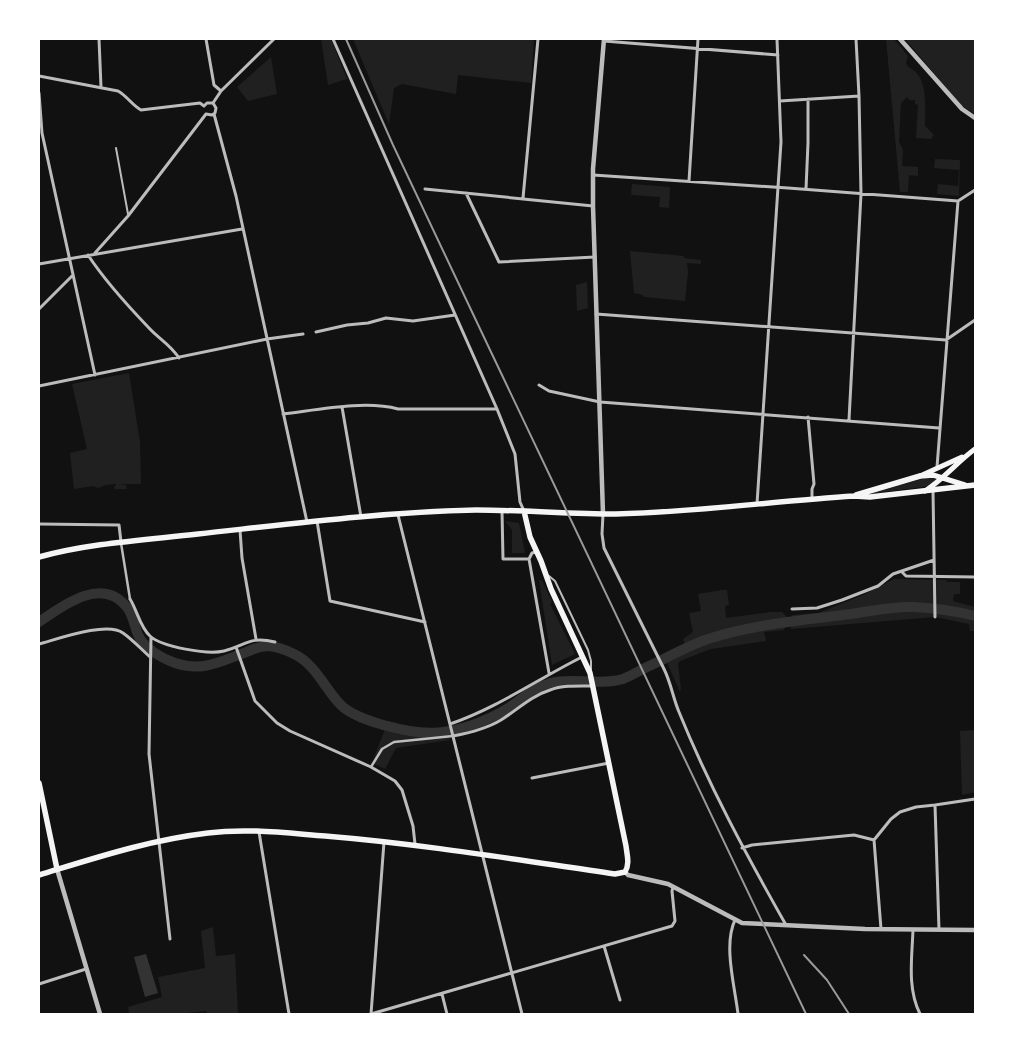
<svg xmlns="http://www.w3.org/2000/svg" width="1014" height="1053" font-family="Poppins,sans-serif">
	<style>
		.green { fill: #202020 }
		.water { fill: #333 }
		.lines { fill: none; stroke-linecap: round; stroke-linejoin: round }
		.river { stroke: #333; stroke-width: 10 }
		.service { stroke: #bcbcbc; stroke-width: 2 }
		.pedestrian { stroke: #bcbcbc; stroke-width: 2.5 }
		.minor { stroke: #bcbcbc; stroke-width: 3 }
		.tertiary { stroke: #bcbcbc; stroke-width: 4.5 }
		.secondary { stroke: #f5f5f5; stroke-width: 5 }
		.primary { stroke: #f5f5f5; stroke-width: 5.5 }
		.rail { stroke: #9a9a9a; stroke-width: 2 }
	</style>
	<rect width="100%" height="100%" fill="#111"/>
	<path class="green" d="M321 39H331L347 79 328 85Z
		M353 39H534L531 83 458 75 456 94 402 84 394 88 389 124Z
		M886 39H894L908 56 906 63 908 67C929 75 925 107 925 126L934 135 931 139 916 138 918 105 915 104V100H909L907 97 901 103 899 142 903 150 902 166 918 167V176L909 175 908 192H900Z
		M905 39H975V114L961 105Z
		M271 57 277 94 248 101 237 87Z
		M935 159 960 160 959 196 937 194 938 184 958 186 959 170 934 168Z
		M632 184 670 187 669 208 659 207 660 197 631 195Z
		M630 251 684 256V258L701 260V264L687 263 688 272 685 301 644 297 643 295 634 293Z
		M587 282 588 308 577 311 576 285Z
		M129 373 140 442 141 484H118L126 485 127 489H115L114 488 116 484 106 485 98 488 93 486 74 489 70 453 87 449 72 384Z
		M925 478 937 479 929 486 870 494Z
		M505 521 519 523 525 553H512V530Z
		M894 579 947 580 946 582H960V594H954L953 601 975 607V631H970L969 624 935 617 791 629 792 615 818 613 863 595Z
		M539 580H542L552 602 550 604 575 654 552 665Z
		M722 590H727L729 605 725 606 726 618 771 612H782L787 617 784 630 764 632 766 641 711 649 680 661 678 664 681 689 680 692 665 658 685 646 683 639 693 632 689 613 701 611 698 594Z
		M388 721 414 727 445 728 450 740 396 748 385 769 372 763Z
		M975 730V792L962 795 960 731Z
		M213 927 216 956 235 954 238 1014H207L206 1011 176 1014H129L128 1007 162 997 158 977 205 968 201 931Z"/>
	<path class="water" d="M146 954 158 993 145 997 134 957Z"/>
	<g class="lines">
		<path class="river" d="M39 622C62 606 101 576 126 606 133 614 134 625 138 635 144 648 161 658 175 663 202 672 219 662 244 653 253 649 260 646 269 646 278 647 286 650 294 654 315 664 324 687 339 703 354 721 409 733 432 733 458 732 488 721 510 707 523 698 535 687 550 683 574 677 600 686 623 679 631 676 639 671 647 667 667 658 687 646 708 639 754 624 804 620 851 614 872 611 893 606 914 607 935 608 955 611 975 616"/>
		<path class="service" d="M116 148 128 214
			M549 576 555 581 588 650 591 661V671"/>
		<path class="pedestrian" d="M121 543 130 599
			M371 767 382 749 394 742 453 736"/>
		<path class="minor" d="M99 39 101 87
			M206 39 214 85 221 91
			M333 39 497 409 515 454 520 502 524 511
			M604 41 778 55
			M39 76 118 91C127 96 132 105 141 110L200 103 204 106
			M39 93 42 133 95 375
			M780 101 859 96
			M213 103 221 91 274 39
			M204 106 207 103H213
			M206 114 212 115 215 113 216 108 213 103
			M214 114 236 196 307 522
			M593 175 788 188 958 201 975 190
			M689 181 698 39
			M425 189 593 206
			M806 189 808 143V99
			M466 193 499 262 595 257
			M523 198 538 39
			M95 253 128 216 206 114
			M88 255C105 281 127 305 149 328 159 339 170 344 179 358
			M39 264 242 229
			M39 309 72 276
			M596 314 946 340 975 320
			M316 332 347 325 368 323 386 318 413 321 455 315
			M539 385 549 391 600 402 939 428
			M39 386 267 339 303 334
			M342 407 361 517
			M283 414C317 410 365 400 398 409H497
			M808 417 814 484 812 489V498
			M849 420 861 194 859 96 856 39
			M937 467 958 201
			M933 491 935 617
			M757 504 781 142 777 39
			M502 511 503 559H529
			M603 514 602 534 604 548 664 669C671 683 673 698 679 712 709 786 747 856 786 925
			M398 515 522 1014
			M317 521 330 601 425 622
			M39 524 119 525 121 542
			M240 530 242 558 256 639
			M536 552 532 553 529 559 549 673
			M902 572 906 576 975 577
			M130 599C137 610 140 627 150 636 162 647 208 655 224 651 247 645 249 636 275 642
			M792 609 817 608 842 600 878 586 893 574 934 560
			M151 637 149 754 170 939
			M39 644C58 639 107 621 123 633 133 640 141 649 150 657
			M236 647 255 701 277 723 290 731 371 767 395 781 402 790 413 826 415 844
			M450 724C497 708 538 679 582 657
			M453 736C469 733 486 729 501 720 517 710 531 696 550 690 563 685 579 686 593 686
			M532 778 609 763
			M935 805 939 930
			M259 832 289 1014
			M742 848 752 845 854 835 874 840
			M735 920C723 945 735 987 738 1014
			M881 929 874 840 891 819 900 812 916 807 935 805 975 799
			M913 930C912 958 907 988 920 1014
			M604 946 620 1000
			M39 984 86 969
			M442 994 447 1014
			M371 1014 672 926 675 921 672 891 673 887
			M371 1014 384 842"/>
		<path class="tertiary" d="M900 39 962 109 975 118
			M603 514 593 206V169L604 39
			M57 869 100 1014
			M625 872 628 875 668 884 742 923 865 929 975 930"/>
		<path class="secondary" d="M920 476 962 457
			M925 491C944 479 957 462 975 449"/>
		<path class="primary" d="M856 495 920 476 933 475 965 485
			M39 557C90 543 145 540 198 534 290 524 383 512 476 510 523 510 569 514 616 514 696 512 775 501 854 496L870 497 975 485
			M39 783 57 869
			M39 875C95 858 149 840 208 833 246 828 286 833 325 836 422 844 518 860 615 874L625 872C630 864 627 855 626 846L590 673 551 589 541 561 530 537 524 511"/>
		<path class="rail" d="M346 39 393 145 491 352 806 1014
			M804 955 827 980 849 1014"/>
	</g>
	<rect width="1014" height="1053" fill="none" stroke="#ffffff" stroke-width="80"/>
</svg>
